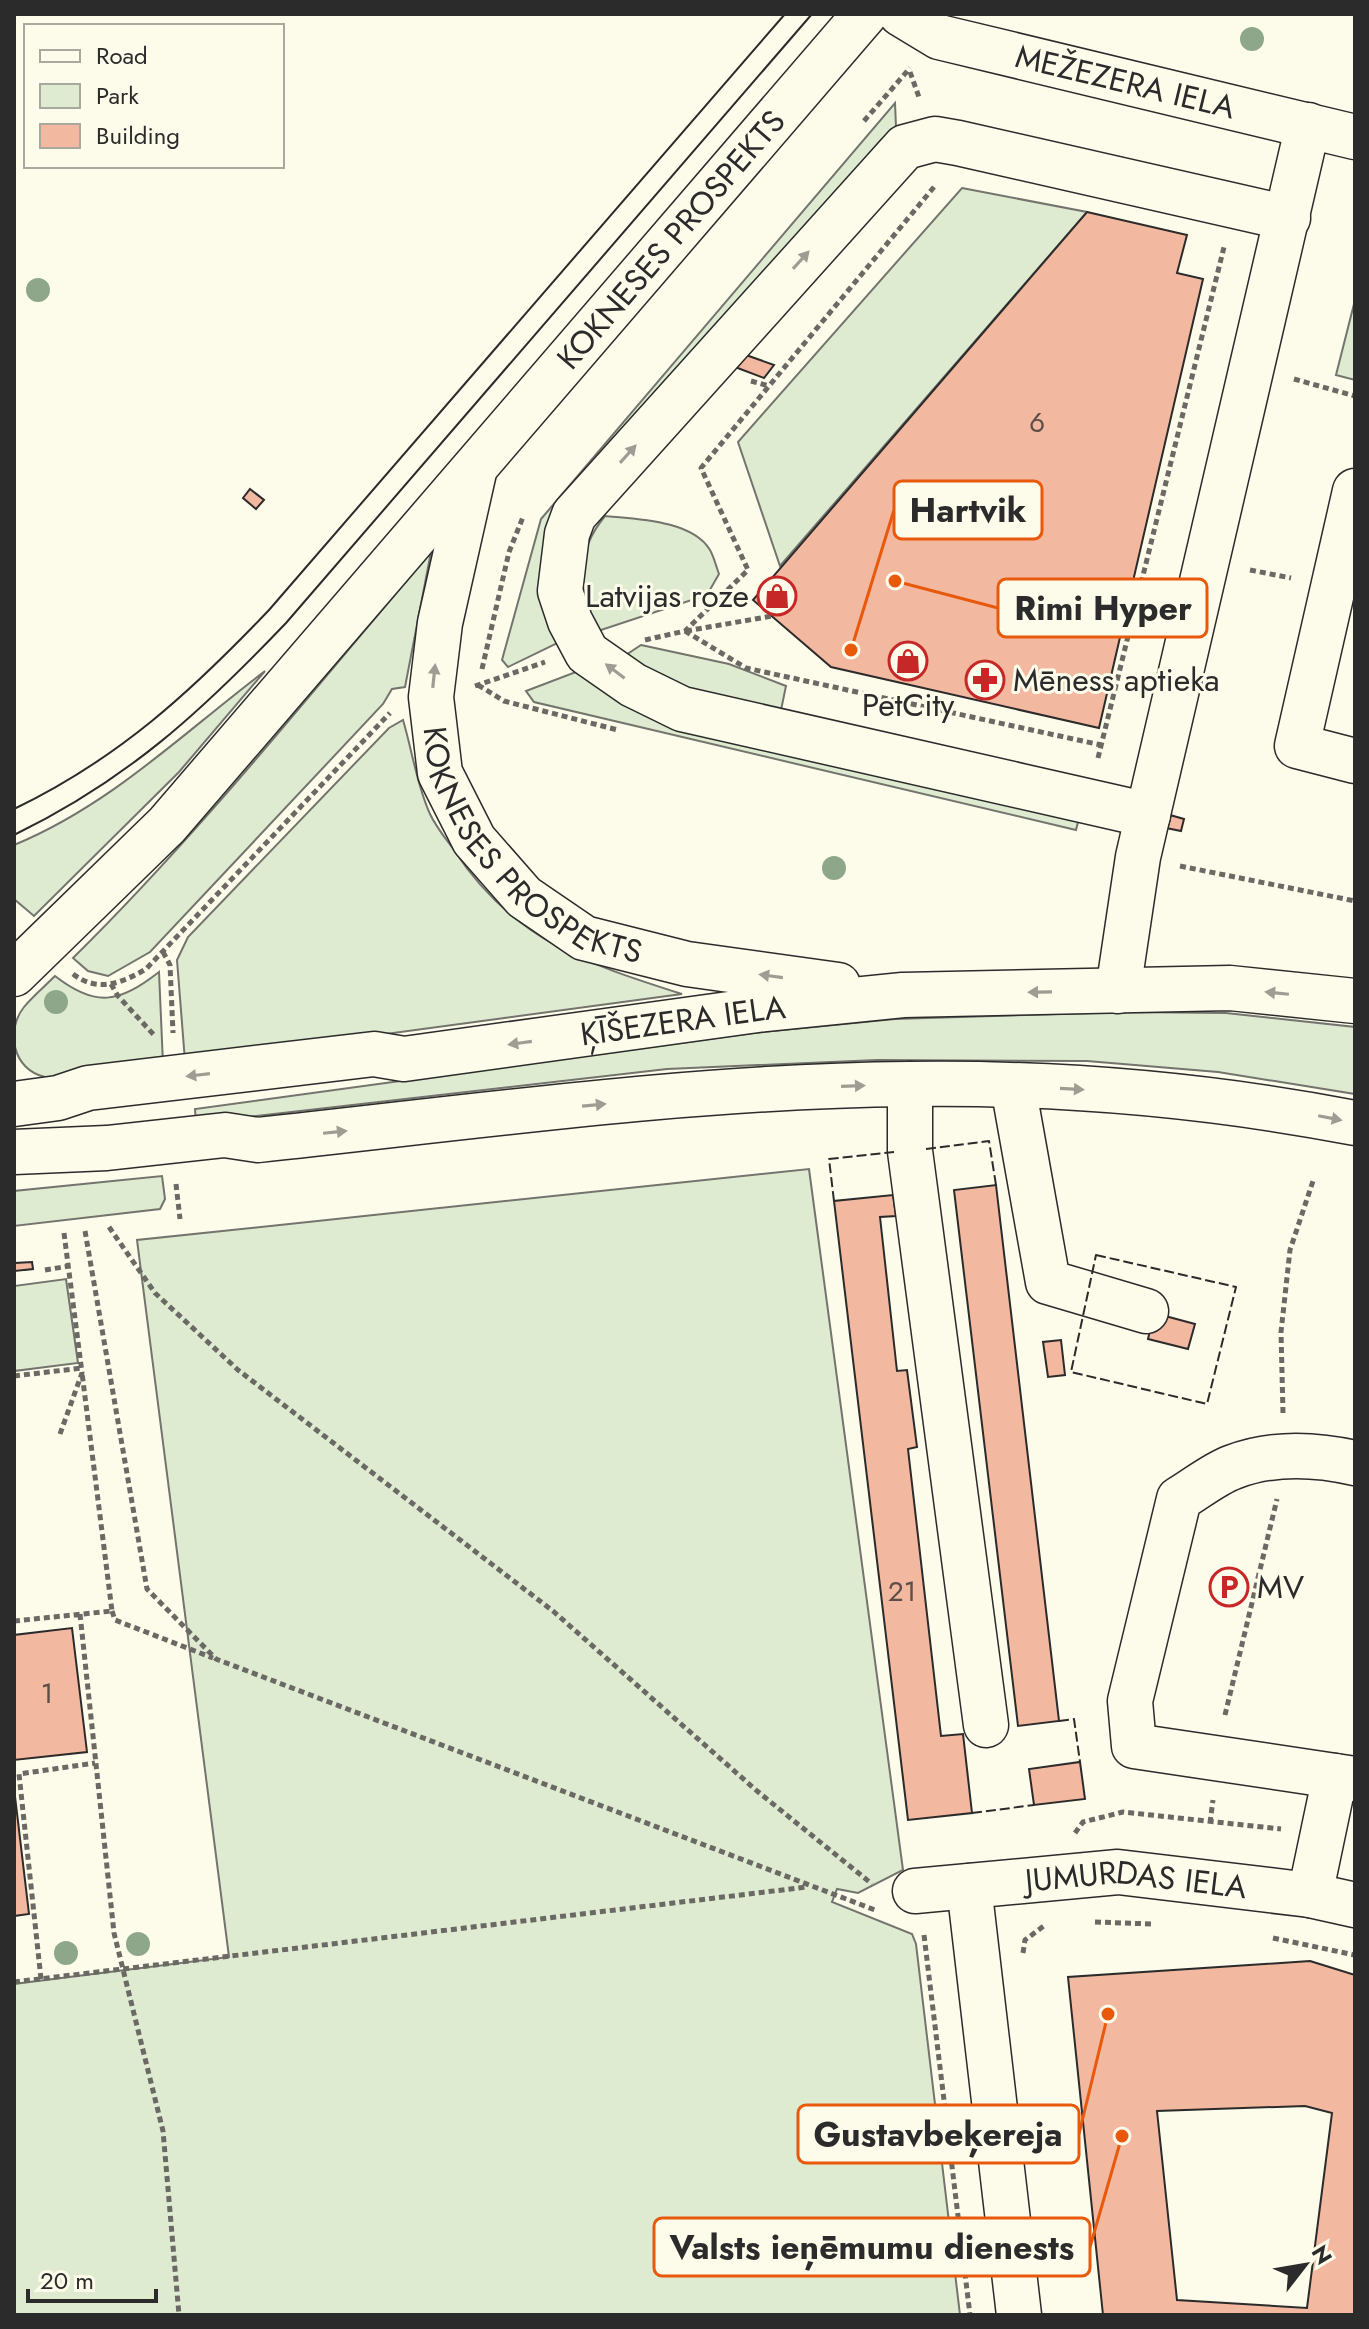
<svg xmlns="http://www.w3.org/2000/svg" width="1369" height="2329" font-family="Jost,sans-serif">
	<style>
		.green { fill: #deebd1; stroke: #74746e; stroke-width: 2 }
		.building { fill: #f2b8a0; stroke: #2b2b2b; stroke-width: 2; fill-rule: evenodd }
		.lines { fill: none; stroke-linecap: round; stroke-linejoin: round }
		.minor-casing { stroke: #2b2b2b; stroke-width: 47 }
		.path { stroke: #6a6964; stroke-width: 5; stroke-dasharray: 6 4; stroke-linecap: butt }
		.minor { stroke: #fdfbea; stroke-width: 44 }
		.tram { stroke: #2b2b2b; stroke-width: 2 }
		.fence { stroke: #2b2b2b; stroke-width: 2; stroke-dasharray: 10 4; stroke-linecap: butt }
		.tree { fill: #8ea78a }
		.oneway { fill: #9e9d94 }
		.labels { text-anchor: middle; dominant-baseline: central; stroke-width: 6; stroke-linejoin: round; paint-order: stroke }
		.number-label { font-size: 28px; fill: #5d4e48 }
		.street-label { font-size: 32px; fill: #2b2b2b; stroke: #fdfbea }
		.poi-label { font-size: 32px; fill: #2b2b2b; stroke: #fdfbea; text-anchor: start }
		.leader { fill: none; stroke: #e8590c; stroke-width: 3 }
		.callout-dot { fill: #e8590c; stroke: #fdfbea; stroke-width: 3 }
		.callout { fill: #fdfbea; stroke: #e8590c; stroke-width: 3 }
		.callout-label { font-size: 34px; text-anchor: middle; font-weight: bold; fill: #2b2b2b }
	</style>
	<rect width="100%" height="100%" fill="#fdfbea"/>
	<!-- green -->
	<path class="green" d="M895 103 896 127 881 140 555 520 570 637 508 667 502 660 541 519Z
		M962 188 1087 212 780 566 738 442Z
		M1355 300V380L1336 375Z
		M605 516C635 519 692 520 710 550 714 557 716 566 719 574L707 595 595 632C580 587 573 555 605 516Z
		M431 552 405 687 392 689 383 704 150 952 108 976 88 971 73 958C201 832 314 689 431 552Z
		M641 645 729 664 786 686 781 710 680 687 623 657Z
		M581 670 1081 810 1076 830 534 702 526 691Z
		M265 671 179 772 34 916 14 899V845C111 805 183 733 265 671Z
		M403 720C412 750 417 786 430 814 436 827 446 839 454 850 513 940 585 963 682 994L185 1061 177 960 188 937 389 728Z
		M159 972 163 1064C140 1067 63 1081 45 1077 13 1070 5 1031 24 1007 33 996 45 986 55 976 96 1008 119 1003 159 972Z
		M1126 1012 1226 1013 1355 1027V1094L1218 1072 1087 1061 877 1060 667 1069 196 1123 195 1109 753 1033 895 1019Z
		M809 1169 903 1870 858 1893 837 1889 832 1902 912 1934 916 1944 960 2315H14V1984L229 1957 137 1240Z
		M162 1176 165 1199 160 1209 14 1226V1191Z
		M66 1279 78 1363 14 1371V1286Z"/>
	<!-- building -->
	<path class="building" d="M1087 212 1187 235 1177 273 1203 279 1099 728 831 667 753 600Z
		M746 355 774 365 764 378 735 367Z
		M250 489 264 500 256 509 243 498Z
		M1170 815 1184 819 1181 831 1166 828Z
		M996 1185 1059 1721 1018 1726 954 1190Z
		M893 1195 896 1216 880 1217 897 1371 907 1370 917 1447 908 1449 941 1736 963 1734 972 1813 908 1820 834 1201Z
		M32 1262 33 1269 15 1271V1263Z
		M1154 1313 1195 1324 1188 1349 1148 1339Z
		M1061 1340 1065 1375 1048 1377 1043 1342Z
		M72 1628 87 1752 14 1760V1635Z
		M1080 1762 1085 1799 1034 1805 1029 1769Z
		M14 1788 29 1914 14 1916Z
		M1310 1961 1355 1975V2315H1103L1068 1977ZM1305 2106 1332 2113 1307 2308 1177 2300 1157 2111Z"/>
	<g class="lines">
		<defs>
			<g id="minor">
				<path id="s1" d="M901 14 939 37 1355 137"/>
				<path id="s2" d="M474 472 440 623 431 697 440 773 474 840 524 897 584 938 687 964 838 985"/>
				<path d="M1355 491 1297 746 1355 761"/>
				<path d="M1148 815 682 709 633 685 587 653 570 621 560 591 567 534 574 515 905 147 935 139 958 143 1288 218"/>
				<path id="s3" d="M14 974 167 825 865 14"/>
				<path d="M1118 991 1138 857 1308 125"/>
				<path d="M910 1084V1151L986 1725"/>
				<path d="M1013 1086 1048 1282 1146 1311"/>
				<path id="s4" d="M14 1104 58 1098 88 1088 374 1054 404 1059 765 1009 903 995 1230 988 1355 1001"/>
				<path d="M14 1152 107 1148 225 1135 258 1140C474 1117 692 1086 909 1084 1058 1082 1209 1095 1355 1123"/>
				<path d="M1355 1463C1315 1454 1272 1452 1233 1467 1214 1474 1196 1489 1179 1499L1130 1701 1134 1746 1355 1779"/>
				<path d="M969 1886 1019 2315"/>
				<path id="s5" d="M915 1891 1118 1872 1310 1895 1355 1905"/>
				<path d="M1310 1895 1335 1776"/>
			</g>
		</defs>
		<!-- minor casing -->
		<use href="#minor" class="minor-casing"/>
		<!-- path -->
		<path class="path" d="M910 72 920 100
			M864 121 910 68
			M1294 379 1355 396
			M751 381 769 386
			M1250 570 1291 578
			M685 631 746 668 1101 745
			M686 631 772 616
			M645 640 685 631 748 570 701 468 934 187
			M482 669 509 552 523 517
			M478 685 504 701 618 730
			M475 686 545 662
			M1098 758 1224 247
			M1180 866 1355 901
			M163 952 170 965 173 1033
			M73 974C98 993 122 983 146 969L390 713
			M111 984 118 996 154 1035
			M176 1184 180 1219
			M109 1227 155 1293 238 1370 553 1611 757 1791 872 1884
			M85 1231 147 1589 216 1659 875 1910
			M45 1270 69 1266
			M14 1376 82 1368
			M1283 1413 1281 1332 1290 1250 1314 1178
			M60 1434 82 1373 64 1233
			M112 1611 115 1620 213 1658
			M80 1614 114 1933 163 2131 179 2315
			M14 1621 112 1611 82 1373
			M1225 1715 1277 1499
			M1210 1823 1213 1800
			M1075 1833 1083 1822 1123 1812 1281 1829
			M1095 1922 1153 1924
			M924 1935 970 2315
			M1273 1938 1355 1955
			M1023 1953 1025 1940 1045 1925
			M41 1979 19 1774 95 1763
			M14 1982 807 1887"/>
		<!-- minor -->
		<use href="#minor" class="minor"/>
		<!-- tram -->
		<path class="tram" d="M14 809C118 759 191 692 269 610L785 14
			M14 835C127 780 200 713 286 623L812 14"/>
		<!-- fence -->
		<path class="fence" d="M926 1149 989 1141 996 1185
			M834 1201 829 1159 894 1152
			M1096 1255 1236 1287 1207 1404 1071 1372Z
			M1059 1721 1074 1719 1080 1762
			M972 1813 1034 1805"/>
	</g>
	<!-- trees -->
	<g class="tree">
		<circle cx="1252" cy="39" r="12"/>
		<circle cx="38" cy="290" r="12"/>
		<circle cx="834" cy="868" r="12"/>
		<circle cx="56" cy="1002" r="12"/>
		<circle cx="138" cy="1944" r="12"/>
		<circle cx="66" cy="1953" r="12"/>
	</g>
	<!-- one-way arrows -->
	<defs><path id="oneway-solid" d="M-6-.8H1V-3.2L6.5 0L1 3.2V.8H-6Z" transform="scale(2)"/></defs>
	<g class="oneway">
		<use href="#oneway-solid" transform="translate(801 260) rotate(-48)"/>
		<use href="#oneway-solid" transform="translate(628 454) rotate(-48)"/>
		<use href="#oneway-solid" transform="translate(615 671) rotate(-143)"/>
		<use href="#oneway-solid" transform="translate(434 676) rotate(-84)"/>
		<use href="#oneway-solid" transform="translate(771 976) rotate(-172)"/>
		<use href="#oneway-solid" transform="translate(1040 992) rotate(179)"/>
		<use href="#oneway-solid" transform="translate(1277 993) rotate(-174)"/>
		<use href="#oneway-solid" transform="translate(520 1043) rotate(172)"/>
		<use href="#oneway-solid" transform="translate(198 1075) rotate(173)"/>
		<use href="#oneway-solid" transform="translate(853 1086) rotate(-2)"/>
		<use href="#oneway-solid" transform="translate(1072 1089) rotate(3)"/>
		<use href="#oneway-solid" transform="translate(594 1105) rotate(-5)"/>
		<use href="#oneway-solid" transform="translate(1330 1118) rotate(11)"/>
		<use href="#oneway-solid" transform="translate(335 1132) rotate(-6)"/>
	</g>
	<!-- icons -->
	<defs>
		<symbol id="shop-ring" viewBox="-11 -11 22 22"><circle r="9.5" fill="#fdfbea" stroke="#c62828" stroke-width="1.5"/><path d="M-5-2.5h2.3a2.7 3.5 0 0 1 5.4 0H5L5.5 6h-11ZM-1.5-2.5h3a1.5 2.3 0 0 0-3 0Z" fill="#c62828"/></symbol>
		<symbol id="pharmacy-ring" viewBox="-11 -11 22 22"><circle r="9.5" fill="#fdfbea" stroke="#c62828" stroke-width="1.5"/><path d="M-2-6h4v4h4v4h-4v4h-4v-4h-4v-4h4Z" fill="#c62828"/></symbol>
		<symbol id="parking-ring" viewBox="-11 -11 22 22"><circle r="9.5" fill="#fdfbea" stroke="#c62828" stroke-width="1.5"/><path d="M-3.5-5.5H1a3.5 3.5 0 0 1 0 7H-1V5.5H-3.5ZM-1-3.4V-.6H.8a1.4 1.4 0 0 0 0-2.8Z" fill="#c62828"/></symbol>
	</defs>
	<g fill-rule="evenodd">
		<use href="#shop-ring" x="755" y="574" width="44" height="44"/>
		<use href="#shop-ring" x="886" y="639" width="44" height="44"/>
		<use href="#pharmacy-ring" x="963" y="658" width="44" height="44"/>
		<use href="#parking-ring" x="1207" y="1565" width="44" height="44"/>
	</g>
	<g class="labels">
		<!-- number labels -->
		<g class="number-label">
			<text x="1037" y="422">6</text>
			<text x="902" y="1591">21</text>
			<text x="47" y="1693">1</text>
		</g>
		<!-- street labels -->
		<g class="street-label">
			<text stroke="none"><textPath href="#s1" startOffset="236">MEŽEZERA IELA</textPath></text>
			<text stroke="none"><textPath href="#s3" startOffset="986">KOKNESES PROSPEKTS</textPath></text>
			<text stroke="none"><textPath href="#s2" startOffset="424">KOKNESES PROSPEKTS</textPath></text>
			<text stroke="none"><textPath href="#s4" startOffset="676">ĶĪŠEZERA IELA</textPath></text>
			<text stroke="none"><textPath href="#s5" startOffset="222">JUMURDAS IELA</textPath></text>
		</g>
		<!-- poi labels -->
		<g class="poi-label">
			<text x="749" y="596" text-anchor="end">Latvijas roze</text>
			<text x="1013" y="680">Mēness aptieka</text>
			<text x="908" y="705" text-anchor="middle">PetCity</text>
			<text x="1257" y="1587">MV</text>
		</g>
	</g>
	<!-- callouts -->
	<path class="leader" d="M851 650L894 510M895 581L998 608M1108 2014L1079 2134M1122 2136L1090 2247"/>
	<g class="callout-dot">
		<circle cx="851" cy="650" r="8"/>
		<circle cx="895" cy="581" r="8"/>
		<circle cx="1108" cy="2014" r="8"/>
		<circle cx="1122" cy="2136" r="8"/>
	</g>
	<g class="callout">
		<rect x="894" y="481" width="148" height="58" rx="8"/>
		<rect x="998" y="579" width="209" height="58" rx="8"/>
		<rect x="798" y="2105" width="281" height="58" rx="8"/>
		<rect x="654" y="2218" width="436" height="58" rx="8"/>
	</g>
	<g class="callout-label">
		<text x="968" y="522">Hartvik</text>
		<text x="1103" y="620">Rimi Hyper</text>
		<text x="938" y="2146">Gustavbeķereja</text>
		<text x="872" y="2259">Valsts ieņēmumu dienests</text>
	</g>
	<!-- border -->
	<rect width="1369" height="2329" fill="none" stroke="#2b2b2b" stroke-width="32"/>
	<!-- legend -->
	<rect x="24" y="24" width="260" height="144" fill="#fdfbea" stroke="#a9a89e" stroke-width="2"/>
	<rect x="40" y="50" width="40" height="12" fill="#fdfbea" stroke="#a9a89e" stroke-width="2"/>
	<text x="96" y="64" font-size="24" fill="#2b2b2b">Road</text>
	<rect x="40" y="84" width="40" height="24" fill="#deebd1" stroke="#a9a89e" stroke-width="2"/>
	<text x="96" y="104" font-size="24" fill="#2b2b2b">Park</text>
	<rect x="40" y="124" width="40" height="24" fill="#f2b8a0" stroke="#a9a89e" stroke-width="2"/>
	<text x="96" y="144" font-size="24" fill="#2b2b2b">Building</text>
	<!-- north arrow -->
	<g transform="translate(1305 2265) rotate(59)" stroke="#fdfbea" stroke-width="6" paint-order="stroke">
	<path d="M0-6L14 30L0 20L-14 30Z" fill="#2b2b2b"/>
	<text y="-12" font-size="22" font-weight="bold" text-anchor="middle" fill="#2b2b2b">N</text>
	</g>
	<!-- scale -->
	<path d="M28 2289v12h128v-12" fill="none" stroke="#2b2b2b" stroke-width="4"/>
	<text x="40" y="2289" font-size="24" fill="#2b2b2b" stroke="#fdfbea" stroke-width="6" paint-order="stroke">20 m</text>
</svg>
